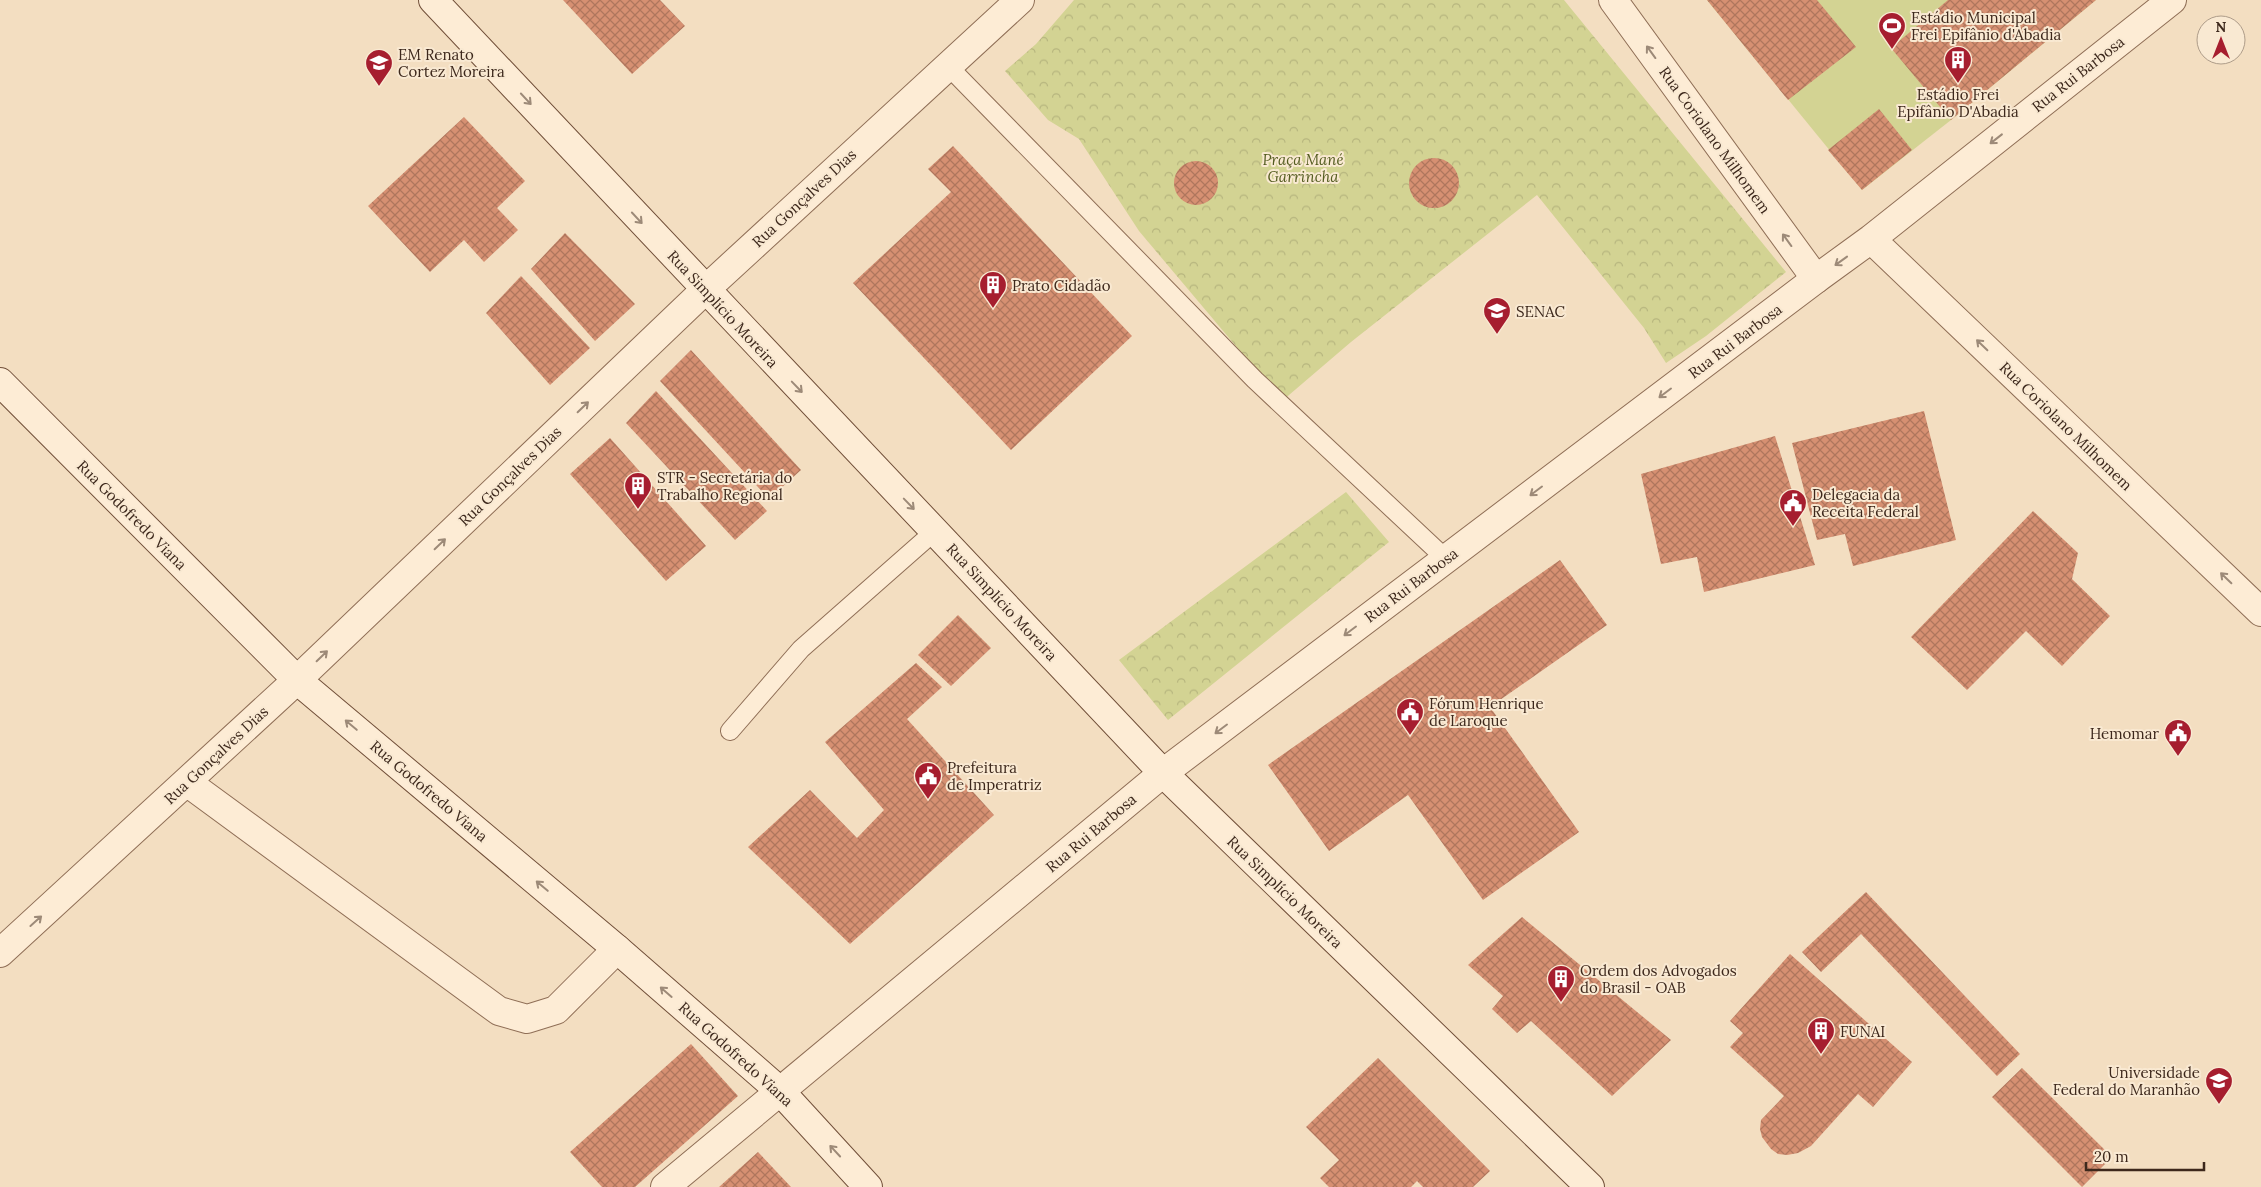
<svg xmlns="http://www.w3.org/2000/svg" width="2261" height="1187" font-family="Lora,serif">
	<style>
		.green { fill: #d3d393 }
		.park { fill: url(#park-crowns) }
		.building { fill: url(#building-cross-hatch) }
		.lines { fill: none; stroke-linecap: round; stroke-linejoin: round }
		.service-casing { stroke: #8f6e56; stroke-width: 20 }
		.minor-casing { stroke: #8f6e56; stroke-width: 30 }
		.tertiary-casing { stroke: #8f6e56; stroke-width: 30 }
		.secondary-casing { stroke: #714f39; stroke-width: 30 }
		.service { stroke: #fdecd5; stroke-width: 18 }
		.minor { stroke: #fdecd5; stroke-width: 28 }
		.tertiary { stroke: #fdecd5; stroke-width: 28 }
		.secondary { stroke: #fdecd5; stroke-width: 28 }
		.oneway { stroke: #9d8a78 }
		.labels { text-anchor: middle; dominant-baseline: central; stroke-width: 4; stroke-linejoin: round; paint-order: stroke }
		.poi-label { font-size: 15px; fill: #3d281c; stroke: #f9e9d2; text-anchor: start }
		.street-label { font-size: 15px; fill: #3d281c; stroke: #f9e9d2 }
		.park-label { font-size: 15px; font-style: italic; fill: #545c20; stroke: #f9e9d2 }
	</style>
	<defs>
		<pattern id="park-crowns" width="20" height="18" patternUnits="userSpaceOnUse" patternTransform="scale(1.25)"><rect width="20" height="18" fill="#d3d393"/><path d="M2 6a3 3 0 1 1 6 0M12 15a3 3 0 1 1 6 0" fill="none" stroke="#b6b57e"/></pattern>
		<pattern id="building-cross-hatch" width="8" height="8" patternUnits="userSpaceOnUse" patternTransform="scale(1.25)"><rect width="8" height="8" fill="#d69072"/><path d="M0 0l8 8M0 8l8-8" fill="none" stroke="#af765d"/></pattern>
	</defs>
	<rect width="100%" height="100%" fill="#f3dec1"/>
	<!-- green -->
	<path class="green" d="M1707 0H2096L1951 120 1862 190Z"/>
	<!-- park -->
	<path class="park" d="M1074 0H1564L1786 272 1706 336 1666 363 1644 328 1537 195 1351 342 1282 401 1139 231 1079 139 1048 120 1005 71 1036 44Z
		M1346 492 1389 542 1168 720 1119 660Z"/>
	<!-- building -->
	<path class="building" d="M563 0H660L685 26 632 74Z
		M1707 0H1817L1856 47 1788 100Z
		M1948 0H2096L1951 120 1891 48Z
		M1879 109 1912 150 1862 190 1828 150Z
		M464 117 525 181 497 208 518 230 484 262 464 240 430 272 368 206Z
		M953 146 1132 336 1011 450 853 283 951 192 928 169Z
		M1409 183a25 25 0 1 1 50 0a25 25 0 1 1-50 0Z
		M1174 183a22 22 0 1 1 44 0a22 22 0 1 1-44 0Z
		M565 233 635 304 595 341 531 269Z
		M521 276 590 348 550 385 486 313Z
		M691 350 801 470 769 499 660 381Z
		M656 391 767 511 735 540 626 423Z
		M1924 411 1956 540 1853 566 1845 534 1817 540 1792 443Z
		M1775 436 1815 565 1704 592 1697 557 1661 564 1641 474Z
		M610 438 706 546 666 581 570 474Z
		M2033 511 2078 553 2072 579 2110 616 2062 666 2026 631 1967 690 1911 637Z
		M1560 560 1607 625 1490 707 1579 832 1483 900 1408 795 1329 851 1268 765Z
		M958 615 991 648 951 686 918 655Z
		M916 663 942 687 907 719 994 815 850 944 748 847 810 790 857 838 884 810 825 742Z
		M1866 892 2020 1054 1997 1076 1861 934 1821 972 1802 952Z
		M1522 917 1671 1040 1612 1096 1531 1021 1517 1033 1492 1009 1503 996 1468 965Z
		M1790 954 1912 1062 1873 1107 1858 1094 1811 1146 1798 1153 1787 1155 1778 1154 1771 1149 1762 1137 1760 1129 1761 1120 1784 1096 1730 1047 1743 1033 1730 1021Z
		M691 1044 738 1096 635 1187H602L570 1152Z
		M1378 1058 1490 1171 1473 1187H1423L1417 1181 1411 1187H1329L1320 1178 1339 1160 1306 1127Z
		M2022 1068 2112 1157 2082 1187 1992 1097Z
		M758 1152 791 1187H719Z"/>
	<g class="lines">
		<defs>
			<path id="service" d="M948 66 1255 380 1446 559
				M730 731 801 649 935 531"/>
			<path id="minor" d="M188 783 499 1011 527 1019 556 1010 617 949
				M0 953 297 680 705 290 1020 0
				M665 1187 1163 773 1816 279"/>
			<path id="tertiary" d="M1613 0 1816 279 1871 239 2172 0
				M1871 239 2261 612"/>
			<path id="secondary" d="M433 0 1163 773 1590 1187
				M0 382 297 680 617 949 781 1092 868 1187"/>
		</defs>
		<!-- service casing -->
		<use href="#service" class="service-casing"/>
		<!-- minor casing -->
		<use href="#minor" class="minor-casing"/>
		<!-- tertiary casing -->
		<use href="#tertiary" class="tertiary-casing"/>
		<!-- secondary casing -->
		<use href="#secondary" class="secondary-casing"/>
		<!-- service -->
		<use href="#service" class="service"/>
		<!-- minor -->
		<use href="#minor" class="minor"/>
		<!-- tertiary -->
		<use href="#tertiary" class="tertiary"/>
		<!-- secondary -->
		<use href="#secondary" class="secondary"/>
	</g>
	<!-- one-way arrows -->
	<defs><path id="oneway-shaft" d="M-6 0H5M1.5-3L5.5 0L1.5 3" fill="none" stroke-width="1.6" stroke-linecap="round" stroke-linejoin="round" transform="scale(1.25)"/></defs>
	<g class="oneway">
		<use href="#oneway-shaft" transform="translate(1651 52) rotate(-126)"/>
		<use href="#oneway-shaft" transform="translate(526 99) rotate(47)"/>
		<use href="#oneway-shaft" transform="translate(1996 139) rotate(142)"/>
		<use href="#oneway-shaft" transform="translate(637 218) rotate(47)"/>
		<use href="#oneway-shaft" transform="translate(1787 240) rotate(-126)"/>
		<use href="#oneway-shaft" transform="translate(1841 261) rotate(144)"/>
		<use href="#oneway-shaft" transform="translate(1982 345) rotate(-136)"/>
		<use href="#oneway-shaft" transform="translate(797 387) rotate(46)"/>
		<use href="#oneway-shaft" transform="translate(1665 393) rotate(143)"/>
		<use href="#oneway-shaft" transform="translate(583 407) rotate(-44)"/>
		<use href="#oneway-shaft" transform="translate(1536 491) rotate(143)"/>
		<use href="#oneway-shaft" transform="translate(909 504) rotate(46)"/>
		<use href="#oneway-shaft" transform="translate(440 544) rotate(-44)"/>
		<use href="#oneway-shaft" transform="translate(2226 578) rotate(-136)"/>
		<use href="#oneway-shaft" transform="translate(1350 631) rotate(143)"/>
		<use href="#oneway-shaft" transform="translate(322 656) rotate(-44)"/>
		<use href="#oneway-shaft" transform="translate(351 725) rotate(-140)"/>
		<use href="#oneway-shaft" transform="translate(1221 729) rotate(143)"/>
		<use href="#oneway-shaft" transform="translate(542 886) rotate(-140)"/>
		<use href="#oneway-shaft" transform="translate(36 921) rotate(-42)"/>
		<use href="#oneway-shaft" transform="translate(666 992) rotate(-139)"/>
		<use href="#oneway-shaft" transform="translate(835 1151) rotate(-133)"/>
	</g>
	<!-- icons -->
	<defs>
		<symbol id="stadium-pin" viewBox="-11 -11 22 30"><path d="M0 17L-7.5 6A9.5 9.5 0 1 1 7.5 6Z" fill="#a61e2f" stroke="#f9e9d2"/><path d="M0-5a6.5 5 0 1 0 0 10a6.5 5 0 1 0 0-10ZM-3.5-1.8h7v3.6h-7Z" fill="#fff"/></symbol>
		<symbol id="building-pin" viewBox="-11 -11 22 30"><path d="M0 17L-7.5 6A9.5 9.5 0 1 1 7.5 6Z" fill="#a61e2f" stroke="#f9e9d2"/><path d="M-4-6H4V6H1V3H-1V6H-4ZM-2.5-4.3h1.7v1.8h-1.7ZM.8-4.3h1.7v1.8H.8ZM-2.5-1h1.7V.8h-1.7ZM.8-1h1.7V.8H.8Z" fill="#fff"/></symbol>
		<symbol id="school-pin" viewBox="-11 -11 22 30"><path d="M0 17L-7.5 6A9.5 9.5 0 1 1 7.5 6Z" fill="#a61e2f" stroke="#f9e9d2"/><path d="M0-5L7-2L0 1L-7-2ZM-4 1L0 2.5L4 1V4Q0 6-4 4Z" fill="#fff"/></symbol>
		<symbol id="civic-pin" viewBox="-11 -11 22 30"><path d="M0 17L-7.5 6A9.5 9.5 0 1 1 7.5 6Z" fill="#a61e2f" stroke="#f9e9d2"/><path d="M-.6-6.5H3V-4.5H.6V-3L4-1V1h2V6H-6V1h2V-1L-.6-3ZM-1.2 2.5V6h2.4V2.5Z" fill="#fff"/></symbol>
		<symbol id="university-pin" viewBox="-11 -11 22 30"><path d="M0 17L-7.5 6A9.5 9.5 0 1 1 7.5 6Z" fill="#a61e2f" stroke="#f9e9d2"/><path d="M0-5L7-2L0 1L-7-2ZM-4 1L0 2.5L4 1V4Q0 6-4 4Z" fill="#fff"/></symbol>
	</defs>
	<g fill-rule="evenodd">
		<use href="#stadium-pin" x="1876" y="10" width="32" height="43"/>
		<use href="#building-pin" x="1942" y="44" width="32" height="43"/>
		<use href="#school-pin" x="363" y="47" width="32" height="43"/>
		<use href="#building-pin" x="977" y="269" width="32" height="43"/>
		<use href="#school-pin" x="1481" y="295" width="32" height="43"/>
		<use href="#building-pin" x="622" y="470" width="32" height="43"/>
		<use href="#civic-pin" x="1777" y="487" width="32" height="43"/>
		<use href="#civic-pin" x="1394" y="696" width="32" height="43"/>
		<use href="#civic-pin" x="2162" y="717" width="32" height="43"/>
		<use href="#civic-pin" x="912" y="760" width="32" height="43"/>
		<use href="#building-pin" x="1545" y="963" width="32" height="43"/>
		<use href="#building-pin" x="1805" y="1015" width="32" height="43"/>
		<use href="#university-pin" x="2203" y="1065" width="32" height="43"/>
	</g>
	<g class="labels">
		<!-- poi labels -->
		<g class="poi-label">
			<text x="1911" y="17">Estádio Municipal<tspan x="1911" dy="17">Frei Epifânio d'Abadia</tspan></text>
			<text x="398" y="54">EM Renato<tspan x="398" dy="17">Cortez Moreira</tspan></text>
			<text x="1958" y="94" text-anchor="middle">Estádio Frei<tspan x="1958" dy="17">Epifânio D'Abadia</tspan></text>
			<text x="1012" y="285">Prato Cidadão</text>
			<text x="1516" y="311">SENAC</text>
			<text x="657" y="477">STR - Secretária do<tspan x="657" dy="17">Trabalho Regional</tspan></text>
			<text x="1812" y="494">Delegacia da<tspan x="1812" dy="17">Receita Federal</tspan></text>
			<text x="1429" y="703">Fórum Henrique<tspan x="1429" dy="17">de Laroque</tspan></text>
			<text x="2159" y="733" text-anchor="end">Hemomar</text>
			<text x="947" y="767">Prefeitura<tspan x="947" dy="17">de Imperatriz</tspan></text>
			<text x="1580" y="970">Ordem dos Advogados<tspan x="1580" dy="17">do Brasil - OAB</tspan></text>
			<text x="1840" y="1031">FUNAI</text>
			<text x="2200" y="1072" text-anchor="end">Universidade<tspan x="2200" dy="17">Federal do Maranhão</tspan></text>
		</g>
		<!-- street labels -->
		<g class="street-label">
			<text transform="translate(2078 74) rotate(-38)">Rua Rui Barbosa</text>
			<text transform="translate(1715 140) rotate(54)">Rua Coriolano Milhomem</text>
			<text transform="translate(804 198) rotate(-43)">Rua Gonçalves Dias</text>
			<text transform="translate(723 309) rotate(47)">Rua Simplício Moreira</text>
			<text transform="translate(1735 341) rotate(-37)">Rua Rui Barbosa</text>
			<text transform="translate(2066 426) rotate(44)">Rua Coriolano Milhomem</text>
			<text transform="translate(510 476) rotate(-44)">Rua Gonçalves Dias</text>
			<text transform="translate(132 515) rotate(45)">Rua Godofredo Viana</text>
			<text transform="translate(1411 585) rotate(-37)">Rua Rui Barbosa</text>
			<text transform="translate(1002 602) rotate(47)">Rua Simplício Moreira</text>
			<text transform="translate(216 755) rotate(-43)">Rua Gonçalves Dias</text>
			<text transform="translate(429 791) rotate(40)">Rua Godofredo Viana</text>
			<text transform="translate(1091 833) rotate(-40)">Rua Rui Barbosa</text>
			<text transform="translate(1285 892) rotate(44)">Rua Simplício Moreira</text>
			<text transform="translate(736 1054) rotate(42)">Rua Godofredo Viana</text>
		</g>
		<!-- park labels -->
		<g class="park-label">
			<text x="1303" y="159">Praça Mané<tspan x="1303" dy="17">Garrincha</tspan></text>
		</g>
	</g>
	<!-- north arrow -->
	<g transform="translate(2221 40)"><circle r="24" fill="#f9e9d2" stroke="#ae9c89"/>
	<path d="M0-4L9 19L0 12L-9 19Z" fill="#a61e2f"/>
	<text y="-8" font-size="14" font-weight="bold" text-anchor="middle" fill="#3d281c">N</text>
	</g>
	<!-- scale -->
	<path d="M2086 1162v8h118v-8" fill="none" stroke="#3d281c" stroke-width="2.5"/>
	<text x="2094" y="1162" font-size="15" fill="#3d281c" stroke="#f9e9d2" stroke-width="4" paint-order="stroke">20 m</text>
</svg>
